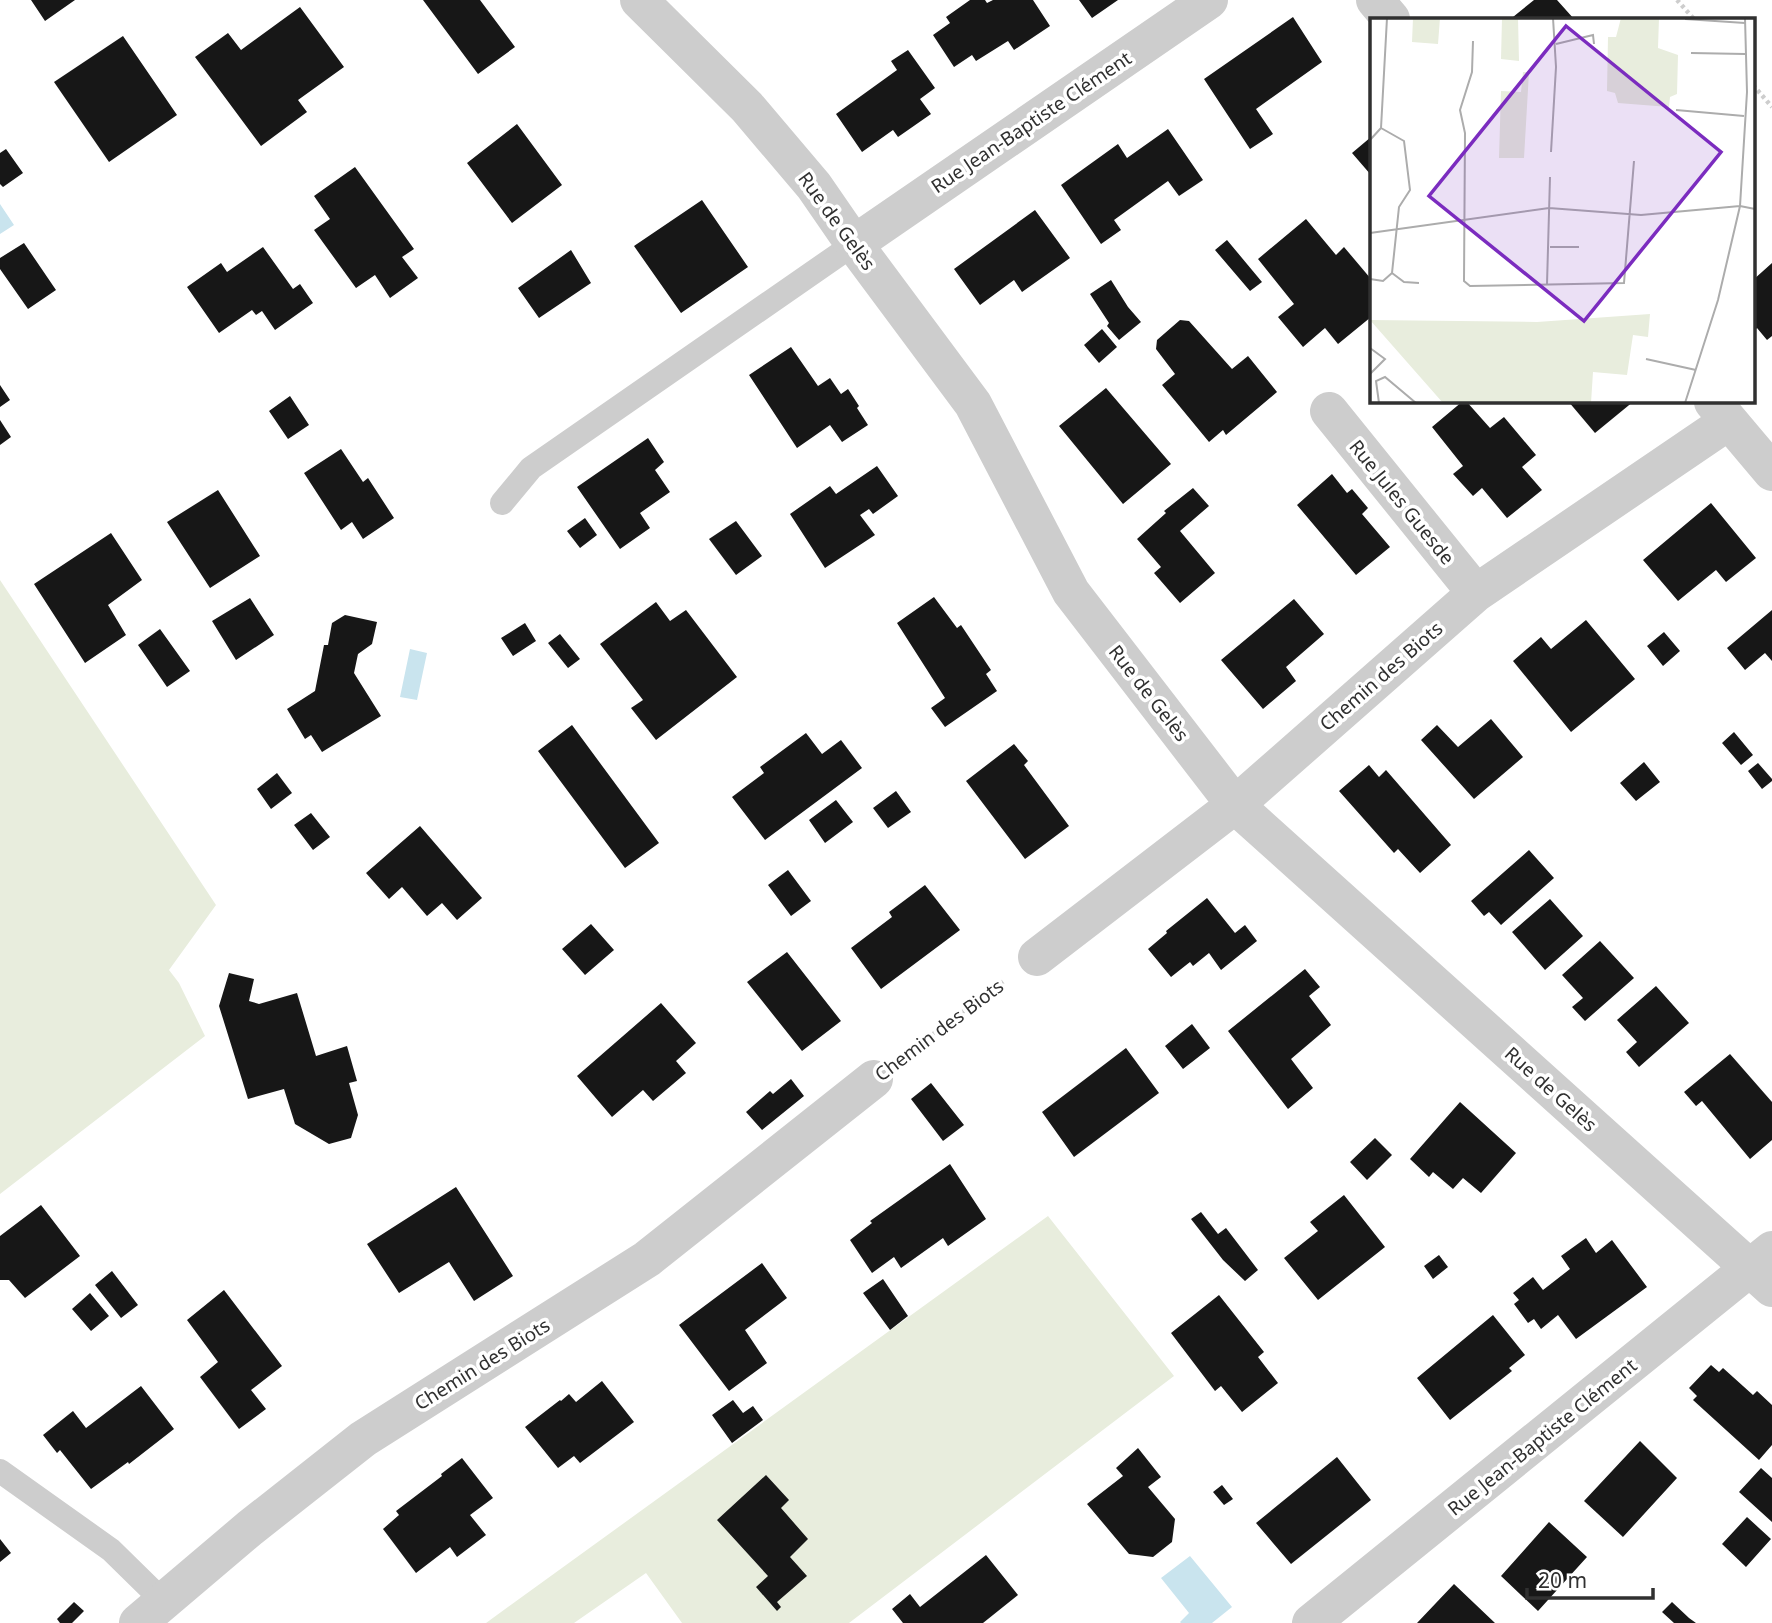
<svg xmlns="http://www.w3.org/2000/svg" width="1772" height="1623" font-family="'Noto Sans',sans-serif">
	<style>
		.green { fill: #e8eddd }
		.water { fill: #c9e4ee }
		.building { fill: #171717 }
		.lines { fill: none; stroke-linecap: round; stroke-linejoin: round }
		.path { stroke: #cdcdcd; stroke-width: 4.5; stroke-dasharray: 3.5 3.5; stroke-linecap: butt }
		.service { stroke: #cdcdcd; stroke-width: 24 }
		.minor { stroke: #cdcdcd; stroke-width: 38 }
		.labels { text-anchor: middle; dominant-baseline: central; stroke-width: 7; stroke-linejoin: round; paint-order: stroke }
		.street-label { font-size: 19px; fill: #303030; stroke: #fff }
		.inset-road { fill: none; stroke: #acacac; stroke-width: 2 }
		.view { fill: #7b2cbf; fill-opacity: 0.15; stroke: #7b2cbf; stroke-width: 3.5 }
		.inset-edge { fill: none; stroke: #303030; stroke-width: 3.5 }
	</style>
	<rect width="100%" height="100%" fill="#fff"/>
	<!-- green -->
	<path class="green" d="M0 580 216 905 169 970 179 983 205 1036 0 1194Z
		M1048 1216 1174 1376 849 1623H682L646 1573 574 1623H486Z"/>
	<!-- water -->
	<path class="water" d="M0 204 14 225 0 234Z
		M410 649 427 653 417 700 400 697Z
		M1190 1556 1232 1607 1212 1623H1181L1180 1622 1189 1613 1161 1578Z"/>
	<!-- building -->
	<path class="building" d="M31 0H75L45 21Z
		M423 0H480L515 47 478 74Z
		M970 0H985L987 3 993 0H1033L1050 26 1014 50 1008 41 976 61 972 55 954 67 933 35 950 23 946 17Z
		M1079 0H1118L1092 18Z
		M1534 0H1557L1574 19H1515L1513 17Z
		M300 7 344 67 298 100 307 112 261 146 195 57 228 33 241 50Z
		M1293 17 1322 62 1256 109 1273 134 1250 149 1204 79Z
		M123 36 177 115 109 162 54 82Z
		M908 50 935 88 920 99 931 114 898 137 893 130 862 152 836 114 897 70 891 61Z
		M517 124 562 185 512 223 467 163Z
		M1168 129 1203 180 1179 196 1168 181 1114 220 1121 230 1101 244 1061 185 1118 144 1127 158Z
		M1371 137V175L1352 153Z
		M6 149 23 173 3 187 0 184V153Z
		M355 167 414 249 402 257 418 278 390 298 375 275 356 288 314 230 330 219 314 196Z
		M702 200 748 267 681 313 634 246Z
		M1035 210 1070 258 1022 292 1014 280 980 305 954 269Z
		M1306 219 1336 255 1344 247 1371 279V317L1338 344 1325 328 1303 347 1278 317 1294 304 1258 259Z
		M1227 240 1262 282 1250 291 1215 250Z
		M24 243 56 290 28 309 0 269V258Z
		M263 247 293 289 300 284 313 303 275 330 262 311 256 315 252 310 219 333 187 287 221 263 227 272Z
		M571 250 591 283 539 318 518 288Z
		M1772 263V336L1767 340 1757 328 1753 332V280Z
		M1111 280 1128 307 1141 322 1119 340 1107 326 1109 323 1090 294Z
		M1180 320 1189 321 1232 369 1248 356 1277 392 1226 435 1223 430 1209 442 1162 385 1175 374 1156 349 1157 340Z
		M1102 329 1117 347 1099 363 1084 345Z
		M791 347 818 386 830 378 841 394 848 389 859 406 857 408 868 425 842 442 830 425 797 448 749 375Z
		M0 385 10 400 0 407Z
		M1106 388 1171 464 1123 504 1059 426Z
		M290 396 309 425 288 439 269 411Z
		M1463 401H1466L1490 428 1504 417 1536 455 1522 467 1542 490 1507 518 1482 488 1473 496 1453 474 1463 466 1432 427Z
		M1568 401H1634L1595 433Z
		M0 420 11 437 0 445Z
		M648 438 664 462 655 470 670 492 640 513 650 528 620 549 577 487Z
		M341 449 363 482 368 478 394 518 363 539 352 522 341 530 304 473Z
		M877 466 898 496 873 514 869 509 860 515 875 535 825 568 790 514 830 486 836 494Z
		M1332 474 1347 493 1352 489 1368 508 1362 514 1390 547 1356 575 1297 505Z
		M1193 488 1209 506 1180 531 1215 573 1180 603 1154 573 1161 567 1137 539 1166 513 1164 511Z
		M218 490 260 556 210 588 167 522Z
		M1711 503 1756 558 1726 582 1716 570 1678 601 1643 560Z
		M585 518 597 535 580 548 567 531Z
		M736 521 762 556 736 575 709 539Z
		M111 533 142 580 108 605 126 635 85 663 34 584Z
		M934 597 957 628 961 625 991 670 986 674 997 691 945 727 931 708 945 698 897 623Z
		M250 598 274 635 236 660 212 621Z
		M1294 599 1324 634 1286 667 1296 681 1263 709 1221 660Z
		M656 602 670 621 686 610 737 677 656 740 631 708 643 700 600 644Z
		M1772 610V661L1765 653 1745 670 1727 648Z
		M345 615 377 622 372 644 358 654 354 673 381 716 322 752 311 735 305 739 287 709 315 691 324 645H328L332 623Z
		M1586 620 1635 679 1571 732 1513 661 1541 637 1551 649Z
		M525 623 536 641 513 656 501 638Z
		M160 629 190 671 167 687 138 645Z
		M1664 632 1680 651 1663 666 1647 646Z
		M560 634 580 659 568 668 548 643Z
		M1491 719 1523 757 1474 799 1421 740 1437 725 1458 747Z
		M572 725 659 843 625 868 538 751Z
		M1734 732 1753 755 1741 765 1722 743Z
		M806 733 822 754 841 740 862 768 765 840 732 797 764 773 760 767Z
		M1014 744 1028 761 1024 765 1069 826 1025 859 966 781Z
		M1644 762 1660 782 1636 801 1620 783Z
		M1758 763 1772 779V781L1762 789 1748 771Z
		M1369 765 1379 777 1386 770 1451 845 1420 873 1398 849 1394 853 1339 791Z
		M277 773 292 793 271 809 257 789Z
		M896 791 911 812 888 828 873 808Z
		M836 800 853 822 825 843 809 820Z
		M311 813 330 837 313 850 294 825Z
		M420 826 482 898 457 920 442 903 427 916 402 887 389 899 366 873Z
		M1529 850 1554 878 1501 925 1489 912 1484 916 1471 901Z
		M788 870 811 901 791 916 768 885Z
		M925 885 960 930 881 989 851 948 892 917 889 912Z
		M1207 898 1235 933 1245 925 1257 941 1221 970 1209 953 1193 966 1190 962 1171 977 1148 949 1167 933 1166 931Z
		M1550 899 1583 936 1545 970 1512 932Z
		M591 924 614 950 585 975 562 949Z
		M1600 941 1634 978 1585 1021 1572 1007 1583 998 1562 975Z
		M787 952 841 1021 802 1051 747 982Z
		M1305 969 1320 987 1309 996 1331 1025 1291 1059 1313 1088 1288 1109 1228 1031Z
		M229 973 254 979 249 1001 259 1004 297 993 316 1056 347 1046 357 1081 349 1083 358 1115 351 1138 329 1144 295 1124 284 1089 248 1099 219 1006Z
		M1656 986 1689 1023 1639 1067 1626 1052 1637 1042 1617 1020Z
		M661 1003 696 1043 676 1061 686 1073 653 1101 643 1090 612 1117 577 1076Z
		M1192 1024 1210 1048 1183 1069 1165 1046Z
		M1126 1048 1159 1093 1074 1157 1042 1112Z
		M1730 1054 1772 1102V1140L1750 1159 1702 1101 1696 1106 1684 1092Z
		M791 1079 804 1096 762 1130 746 1112 770 1091 773 1094Z
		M931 1083 964 1125 943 1141 911 1099Z
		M1460 1102 1516 1153 1481 1193 1463 1178 1453 1189 1433 1172 1429 1177 1410 1159Z
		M1375 1138 1392 1155 1367 1180 1350 1162Z
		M950 1164 986 1219 948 1246 943 1238 901 1268 894 1257 872 1273 850 1240 872 1223 870 1221Z
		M456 1187 513 1276 474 1301 449 1262 399 1293 367 1244Z
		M1344 1195 1385 1247 1318 1300 1284 1258 1318 1231 1310 1222Z
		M41 1205 80 1256 25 1298 9 1280H0V1236Z
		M1201 1212 1218 1234 1226 1228 1258 1270 1245 1281 1223 1260 1191 1219Z
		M1586 1238 1596 1253 1612 1240 1647 1287 1576 1339 1558 1315 1541 1329 1534 1319 1528 1323 1514 1304 1519 1300 1513 1293 1533 1277 1543 1290 1570 1269 1561 1256Z
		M1439 1255 1448 1267 1433 1279 1424 1266Z
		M762 1263 787 1298 745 1330 767 1363 729 1391 679 1325Z
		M112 1271 138 1305 121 1318 95 1285Z
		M883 1279 908 1316 890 1330 863 1293Z
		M224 1290 282 1366 251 1390 266 1409 239 1429 200 1377 218 1362 187 1320Z
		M90 1293 109 1316 91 1331 72 1309Z
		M1219 1295 1264 1352 1258 1357 1278 1383 1242 1412 1221 1386 1215 1391 1171 1333Z
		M1493 1315 1525 1355 1509 1368 1512 1371 1450 1420 1417 1378Z
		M1711 1365 1719 1372 1723 1368 1753 1395 1757 1391 1772 1405V1445L1759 1460 1693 1400 1697 1396 1689 1388Z
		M602 1381 634 1422 580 1463 574 1456 558 1468 525 1427 560 1400 561 1401 569 1394 576 1402Z
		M141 1386 174 1429 129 1464 128 1462 91 1489 60 1450 57 1453 43 1435 73 1411 86 1428Z
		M733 1400 743 1413 753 1406 763 1420 732 1443 712 1415Z
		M1640 1441 1677 1478 1623 1537 1584 1501Z
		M1138 1448 1161 1477 1148 1487 1175 1519 1172 1542 1153 1557 1129 1554 1087 1504 1123 1476 1116 1468Z
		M1337 1457 1371 1500 1291 1564 1256 1523Z
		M462 1458 493 1498 470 1515 486 1535 457 1557 450 1547 416 1573 383 1529 399 1515 396 1511 442 1476 441 1474Z
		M1761 1468 1772 1478V1522L1739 1492Z
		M766 1475 789 1500 781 1508 808 1539 790 1557 807 1576 777 1602 781 1607 777 1611 756 1587 768 1576 717 1520Z
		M1222 1485 1233 1499 1224 1505 1213 1492Z
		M1747 1517 1771 1539 1746 1567 1722 1544Z
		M1549 1522 1587 1557 1538 1611 1501 1576Z
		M0 1539 11 1553 0 1562Z
		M986 1555 1018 1595 983 1623H903L892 1609 910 1594 920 1607Z
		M1454 1584 1495 1623H1417Z
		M74 1602 84 1611 72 1623H60L57 1619Z
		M1672 1602 1689 1618 1696 1623H1674L1662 1612Z"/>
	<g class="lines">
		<!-- path -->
		<path class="path" d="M1677 0 1694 19
			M1753 85 1772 107
			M905 1055 1004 981"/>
		<!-- service -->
		<path class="service" d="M502 503 531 468 854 244
			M0 1471 111 1550 163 1601"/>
		<!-- minor -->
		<path class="minor" d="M639 0 747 107 814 186 854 244 973 404 1071 592 1235 805 1772 1288
			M1375 0 1391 19
			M854 244 1209 0
			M1713 402 1772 472
			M1329 411 1476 593
			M1037 957 1235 805 1476 593 1729 421
			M138 1623 250 1528 363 1439 647 1259 874 1079
			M1311 1623 1772 1250"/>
	</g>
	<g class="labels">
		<!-- street labels -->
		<g class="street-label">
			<text transform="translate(1031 122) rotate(-34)">Rue Jean-Baptiste Clément</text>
			<text transform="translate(837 221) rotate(54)">Rue de Gelès</text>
			<text transform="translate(1402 502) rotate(51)">Rue Jules Guesde</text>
			<text transform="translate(1381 676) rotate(-41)">Chemin des Biots</text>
			<text transform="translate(1149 693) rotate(52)">Rue de Gelès</text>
			<text transform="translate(939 1030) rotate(-37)">Chemin des Biots</text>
			<text transform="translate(1551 1089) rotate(42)">Rue de Gelès</text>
			<text transform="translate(482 1364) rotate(-32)">Chemin des Biots</text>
			<text transform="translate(1542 1437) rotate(-39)">Rue Jean-Baptiste Clément</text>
		</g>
	</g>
	<!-- overview -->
	<g transform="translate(1370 18)">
		<rect width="385" height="385" fill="#fff"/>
		<path d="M43 0H70L68 26 42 24ZM132 0H148L149 43 131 41ZM251 0H289L288 30 308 37 307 76 300 79 299 89 248 85 245 75 237 73 238 19H246ZM153 54H159L154 140H129L131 73 151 74ZM280 296 278 319 263 317 257 357 223 354 221 385H73L0 302 167 304Z" fill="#e8eddd"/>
		<path class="inset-road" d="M315 1 375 5M103 23 102 54 90 92 95 115 94 263 100 268 254 265 264 143M186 26 223 17 224 26M321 35 375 36M306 92 374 98M0 122 11 110 17 0M181 134 186 49 183 0M0 215 179 190 271 197 370 188 385 191M180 229H209M22 255 34 264 49 265M0 261 13 263 22 255 29 189 40 172 34 123 11 110M177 266 180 159M0 330 15 341 0 356M276 341 326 352M9 385 6 363 15 359 46 385M315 385 348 282 370 188 377 74 375 0"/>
		<path class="view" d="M196 8 351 134 214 303 59 178Z"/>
		<rect width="385" height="385" class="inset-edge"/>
	</g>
	<!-- scale -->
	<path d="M1527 1588v10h126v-10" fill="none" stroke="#303030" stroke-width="3.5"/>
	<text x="1538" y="1588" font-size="21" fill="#303030" stroke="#ffffff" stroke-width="5" paint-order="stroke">20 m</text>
</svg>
